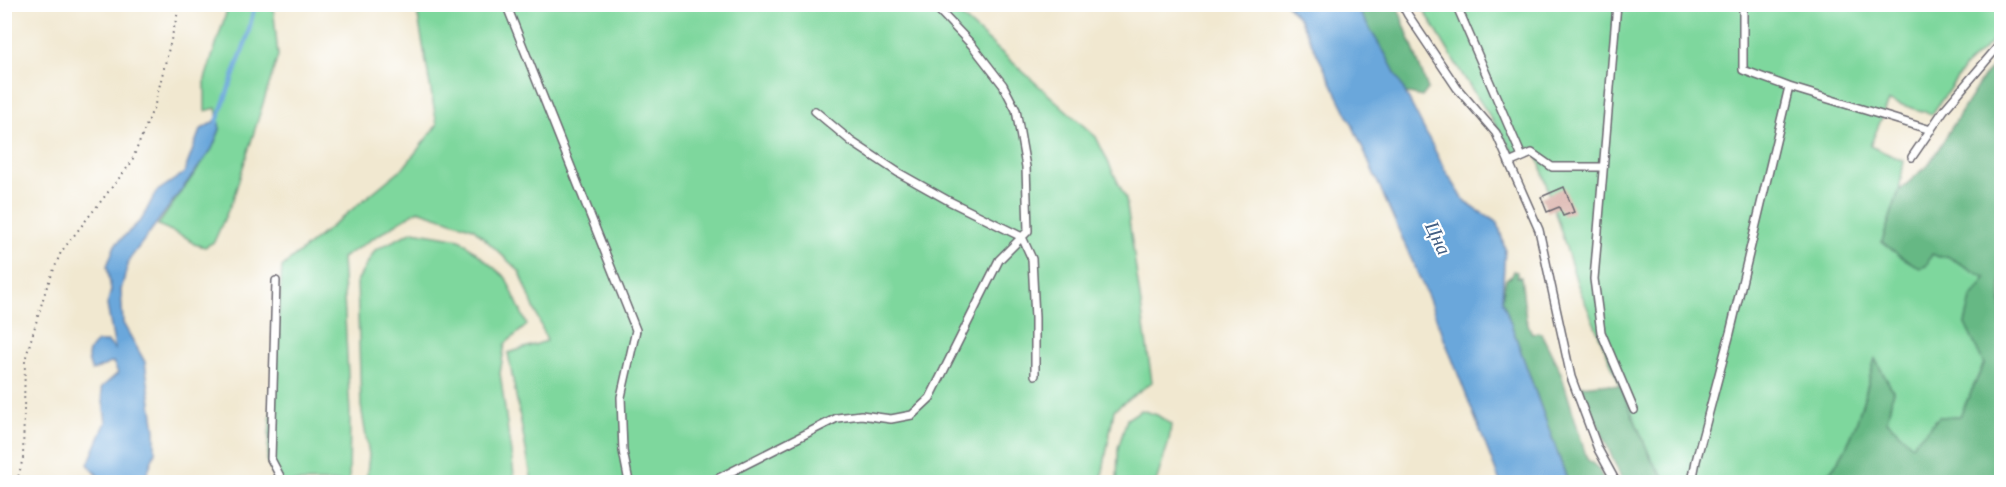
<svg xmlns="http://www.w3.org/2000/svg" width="2006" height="487" font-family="'Sorts Mill Goudy',serif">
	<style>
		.green { fill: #7ed79d; stroke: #507c6c; stroke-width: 1.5 }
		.forest { fill: #66b884; stroke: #446d60; stroke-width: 1.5 }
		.water { fill: #6aa7db; stroke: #46648b; stroke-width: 1.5 }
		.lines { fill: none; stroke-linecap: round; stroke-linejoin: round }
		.stream { stroke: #6aa7db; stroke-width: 4.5 }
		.building { fill: #ce978d }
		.service-casing { stroke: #6a676f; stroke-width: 10 }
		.path { stroke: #6a676f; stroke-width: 2; stroke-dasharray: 1.5 4.5; stroke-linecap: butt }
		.service { stroke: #fff; stroke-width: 7 }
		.labels { text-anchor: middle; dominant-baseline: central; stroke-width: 4.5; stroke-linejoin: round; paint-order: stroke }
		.water-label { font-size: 20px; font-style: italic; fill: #425e83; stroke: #fff }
	</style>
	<rect width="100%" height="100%" fill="#fff"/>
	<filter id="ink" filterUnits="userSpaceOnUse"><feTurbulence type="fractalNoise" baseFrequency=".0167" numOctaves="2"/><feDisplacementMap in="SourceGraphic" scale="12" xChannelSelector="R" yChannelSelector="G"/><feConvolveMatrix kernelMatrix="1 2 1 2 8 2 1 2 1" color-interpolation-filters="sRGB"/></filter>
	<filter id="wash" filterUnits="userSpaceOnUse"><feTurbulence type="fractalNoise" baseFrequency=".008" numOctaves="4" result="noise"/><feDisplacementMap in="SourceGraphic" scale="24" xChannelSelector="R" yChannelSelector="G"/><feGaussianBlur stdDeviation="1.35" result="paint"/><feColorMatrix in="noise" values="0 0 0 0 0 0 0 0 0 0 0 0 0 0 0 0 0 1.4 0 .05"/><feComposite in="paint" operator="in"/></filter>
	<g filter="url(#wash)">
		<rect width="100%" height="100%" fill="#f1e8d0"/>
		<!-- green -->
		<path class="green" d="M229 4 273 5 278 56 233 199 214 242 205 247 194 244 187 238 158 225 212 149 220 130 216 108 205 111V79Z
			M416 5H955L962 17 1096 137 1126 199 1152 382 1114 410 1101 482H532L508 353 547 341 520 272 473 228 418 210 342 258 350 414 349 482H278L267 462 282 267 405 166 437 125Z
			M1421 5H2001V33L1964 68 1932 114 1889 101 1870 146 1904 161 1899 191 1882 242 1900 256 1920 268 1926 266 1932 254 1939 257 1947 256 1987 278 1971 299 1965 324 1984 363 1960 416 1939 417 1912 446 1887 421 1893 391 1875 359C1863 398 1853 458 1818 482H1667L1652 461 1577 283 1535 148 1514 153 1462 74Z
			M413 231 460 239 506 278 527 325 505 344 500 373 515 482H366L369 455 361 406 357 281 375 250Z
			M1141 410 1157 415 1171 424 1169 441 1156 482H1117L1118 448 1127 419Z"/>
		<!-- forest -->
		<path class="forest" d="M1355 5H1397L1428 89 1422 97 1405 93 1386 55Z
			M2001 57V482H1818C1853 458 1863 398 1875 359L1893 391 1887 421 1912 445 1939 417 1960 416 1984 364 1965 324 1971 299 1986 278 1947 256 1939 257 1932 254 1926 266 1920 268 1900 256 1882 242 1899 191 1929 164 1983 77Z
			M1513 271 1517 272V277H1521L1526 319 1532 334 1537 332 1541 333 1561 373 1587 459 1599 469 1604 482H1568L1502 299 1506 279 1511 277Z
			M1600 384 1620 386 1652 461 1667 482H1623L1581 386Z"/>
		<!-- water -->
		<path class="water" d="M1287 5H1355L1386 55 1445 170 1466 203 1498 223 1505 249 1502 299 1568 482H1500L1428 297 1352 124 1300 20Z
			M218 119 220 129 212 149 129 260 121 290 123 323 145 362 155 430V452L144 482H103L88 464 106 422 101 388 118 373 113 362 92 371C86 358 86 351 97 342H108L115 349 107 305 111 290 107 266 115 245 142 219 156 192 184 173 200 130Z"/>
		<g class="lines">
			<!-- stream -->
			<path class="stream" d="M216 124 247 38 255 4"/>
		</g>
		<g id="blocks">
			<!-- building -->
			<path class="building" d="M1564 187 1574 212 1563 216 1559 207 1547 212 1541 197Z"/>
		</g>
	</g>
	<g filter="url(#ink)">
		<use href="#blocks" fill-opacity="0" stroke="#6a676f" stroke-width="1.5"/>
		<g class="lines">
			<defs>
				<path id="service" d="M506 4 636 330 621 397 623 451 629 482
					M1402 4 1408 15 1457 88 1496 133 1539 230 1571 377 1598 449 1616 482
					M1456 4 1522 157
					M1617 4 1594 279 1601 332 1634 410
					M1743 4V70L1789 87
					M815 111 852 142 899 173 949 201 1022 237 1032 259 1035 318V375
					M1912 157 1944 110 2002 42
					M1509 163 1532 153 1552 167H1603
					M276 281 271 459 283 482
					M711 482 837 418 861 415 891 419 912 415 930 398 999 260 1028 231 1026 167 1016 110 1003 85 972 45 933 4
					M1692 482 1696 461 1730 333 1789 87 1931 130"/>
			</defs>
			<!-- service casing -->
			<use href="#service" class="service-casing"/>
			<!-- path -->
			<path class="path" d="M17 482 23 458 25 360 46 289 61 252 131 163 155 104 180 4"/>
			<!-- service -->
			<use href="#service" class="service"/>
		</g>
	</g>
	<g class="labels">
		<!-- water labels -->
		<g class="water-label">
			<text transform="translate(1436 239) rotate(64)">Цна</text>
		</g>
	</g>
	<!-- margin -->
	<rect width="2006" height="487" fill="none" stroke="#fff" stroke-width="24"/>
</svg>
